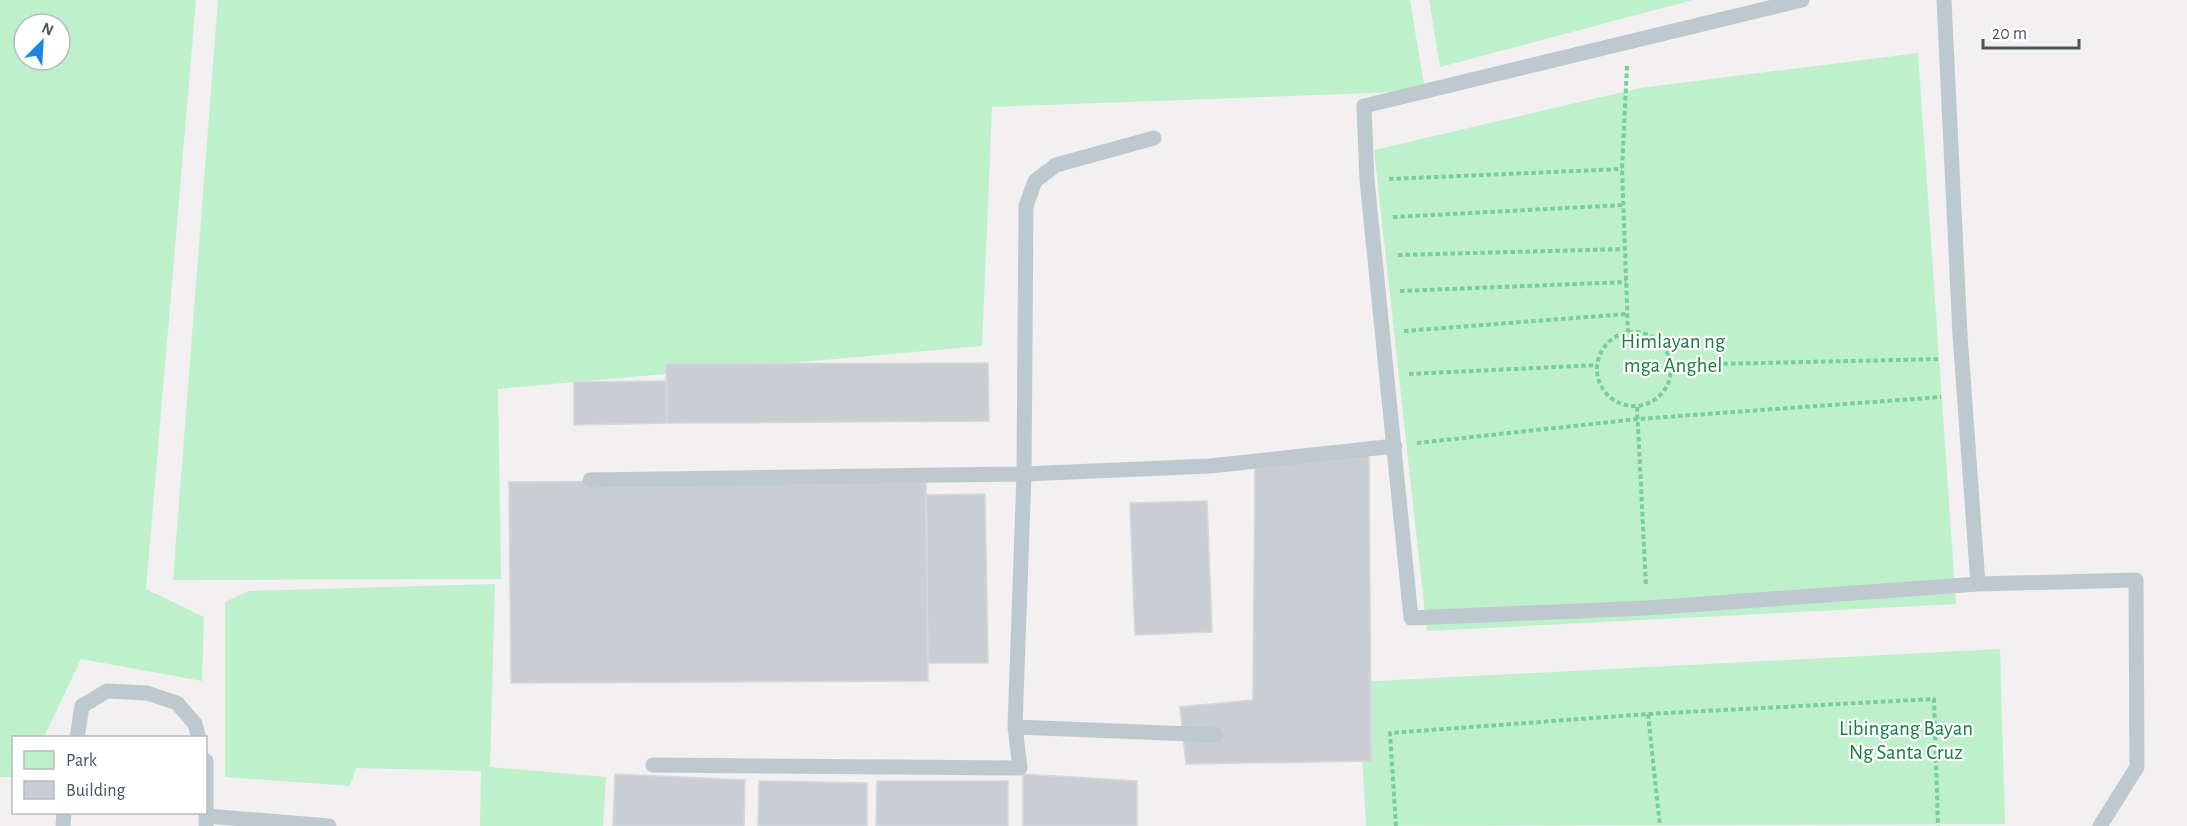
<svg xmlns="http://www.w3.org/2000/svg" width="2187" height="826" font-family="'Alegreya Sans',sans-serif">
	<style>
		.green { fill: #bff0cc; fill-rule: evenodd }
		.building { fill: #caced2; stroke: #d4d7db; stroke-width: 1.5 }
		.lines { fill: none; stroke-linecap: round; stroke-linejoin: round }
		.path { stroke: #76ce99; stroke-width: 4; stroke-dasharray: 4.5 3; stroke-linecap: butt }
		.service { stroke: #bec9cf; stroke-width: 15 }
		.labels { text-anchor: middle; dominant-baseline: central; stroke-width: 4.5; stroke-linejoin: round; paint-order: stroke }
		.park-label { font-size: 21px; fill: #168140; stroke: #fff }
	</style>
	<rect width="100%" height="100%" fill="#f2f0f0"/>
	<!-- green -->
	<path class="green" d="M0 0H196L146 589 204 617 202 681 81 659 44 737 14 738 13 777H0ZM24 24H60V60H24Z
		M218 0H1410L1425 91 992 107 982 346 498 389 501 579 173 580Z
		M1429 0H1693L1440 67Z
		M1918 53 1956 604 1427 631 1374 150 1640 88Z
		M495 584 490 767 606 777 603 826H480L481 771 356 768 350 786 225 777V602L248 591Z
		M2000 649 2005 824 1366 826 1358 682Z"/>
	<!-- building -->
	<path class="building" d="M988 363 989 421 667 423 666 364Z
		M667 381V423L574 425V382Z
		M1369 449 1371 761 1186 764 1180 707 1253 700 1255 461Z
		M926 480 928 681 511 683 509 482Z
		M985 494 988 663H928L926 495Z
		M1207 501 1212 632 1135 635 1130 503Z
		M615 774 745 780 744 826H613Z
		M1023 774 1137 781V826H1023Z
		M759 781 867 783V826H758Z
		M877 781H1008V826H876Z"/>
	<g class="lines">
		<!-- path -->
		<path class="path" d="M1627 66 1622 169 1628 332
			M1389 179 1622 169
			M1393 217 1623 205
			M1398 255 1625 249
			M1400 291 1626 282
			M1404 331 1627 314
			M1597 369a37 37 0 1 1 74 0a37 37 0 1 1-74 0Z
			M1671 365 1940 359
			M1409 374 1597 365
			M1637 407 1646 586
			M1417 443 1638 419 1941 397
			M1648 714 1660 826
			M1396 826 1390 733 1648 714 1934 699 1938 826"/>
		<!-- service -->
		<path class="service" d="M1802 0 1364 106 1367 180 1411 618 1647 608 1978 584 1960 335 1944 0
			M590 480 1024 474 1210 466 1395 446
			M1978 584 2136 580 2137 767 2100 826
			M1015 727 1216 735
			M77 738 82 706 107 691 147 693 177 703 195 724 199 738
			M206 761V824
			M653 765 1020 768 1015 727 1024 474 1026 206 1035 181 1056 165 1154 138
			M207 816 329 826
			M63 826 64 812"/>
	</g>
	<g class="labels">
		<!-- park labels -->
		<g class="park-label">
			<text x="1673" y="341">Himlayan ng<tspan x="1673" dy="24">mga Anghel</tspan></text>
			<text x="1906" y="728">Libingang Bayan<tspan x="1906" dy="24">Ng Santa Cruz</tspan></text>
		</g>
	</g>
	<!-- legend -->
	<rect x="12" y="736" width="195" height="78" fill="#ffffff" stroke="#b6bbbf" stroke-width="1.5"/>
	<rect x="24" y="751" width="30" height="18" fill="#bff0cc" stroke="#b6bbbf" stroke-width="1.5"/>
	<text x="66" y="766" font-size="18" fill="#48565e">Park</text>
	<rect x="24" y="781" width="30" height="18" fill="#caced2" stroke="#b6bbbf" stroke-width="1.5"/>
	<text x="66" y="796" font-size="18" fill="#48565e">Building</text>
	<!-- north arrow -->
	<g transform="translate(42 42) rotate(24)"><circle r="28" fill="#ffffff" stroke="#b6bbbf" stroke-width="1.5"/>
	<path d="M0-4.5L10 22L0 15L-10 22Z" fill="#1887e5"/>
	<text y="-9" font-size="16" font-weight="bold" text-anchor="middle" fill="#48565e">N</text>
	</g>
	<!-- scale -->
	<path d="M1983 39v9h96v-9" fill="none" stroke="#48565e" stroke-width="3"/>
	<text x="1992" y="39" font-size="18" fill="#48565e" stroke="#ffffff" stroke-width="4.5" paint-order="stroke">20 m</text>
</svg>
